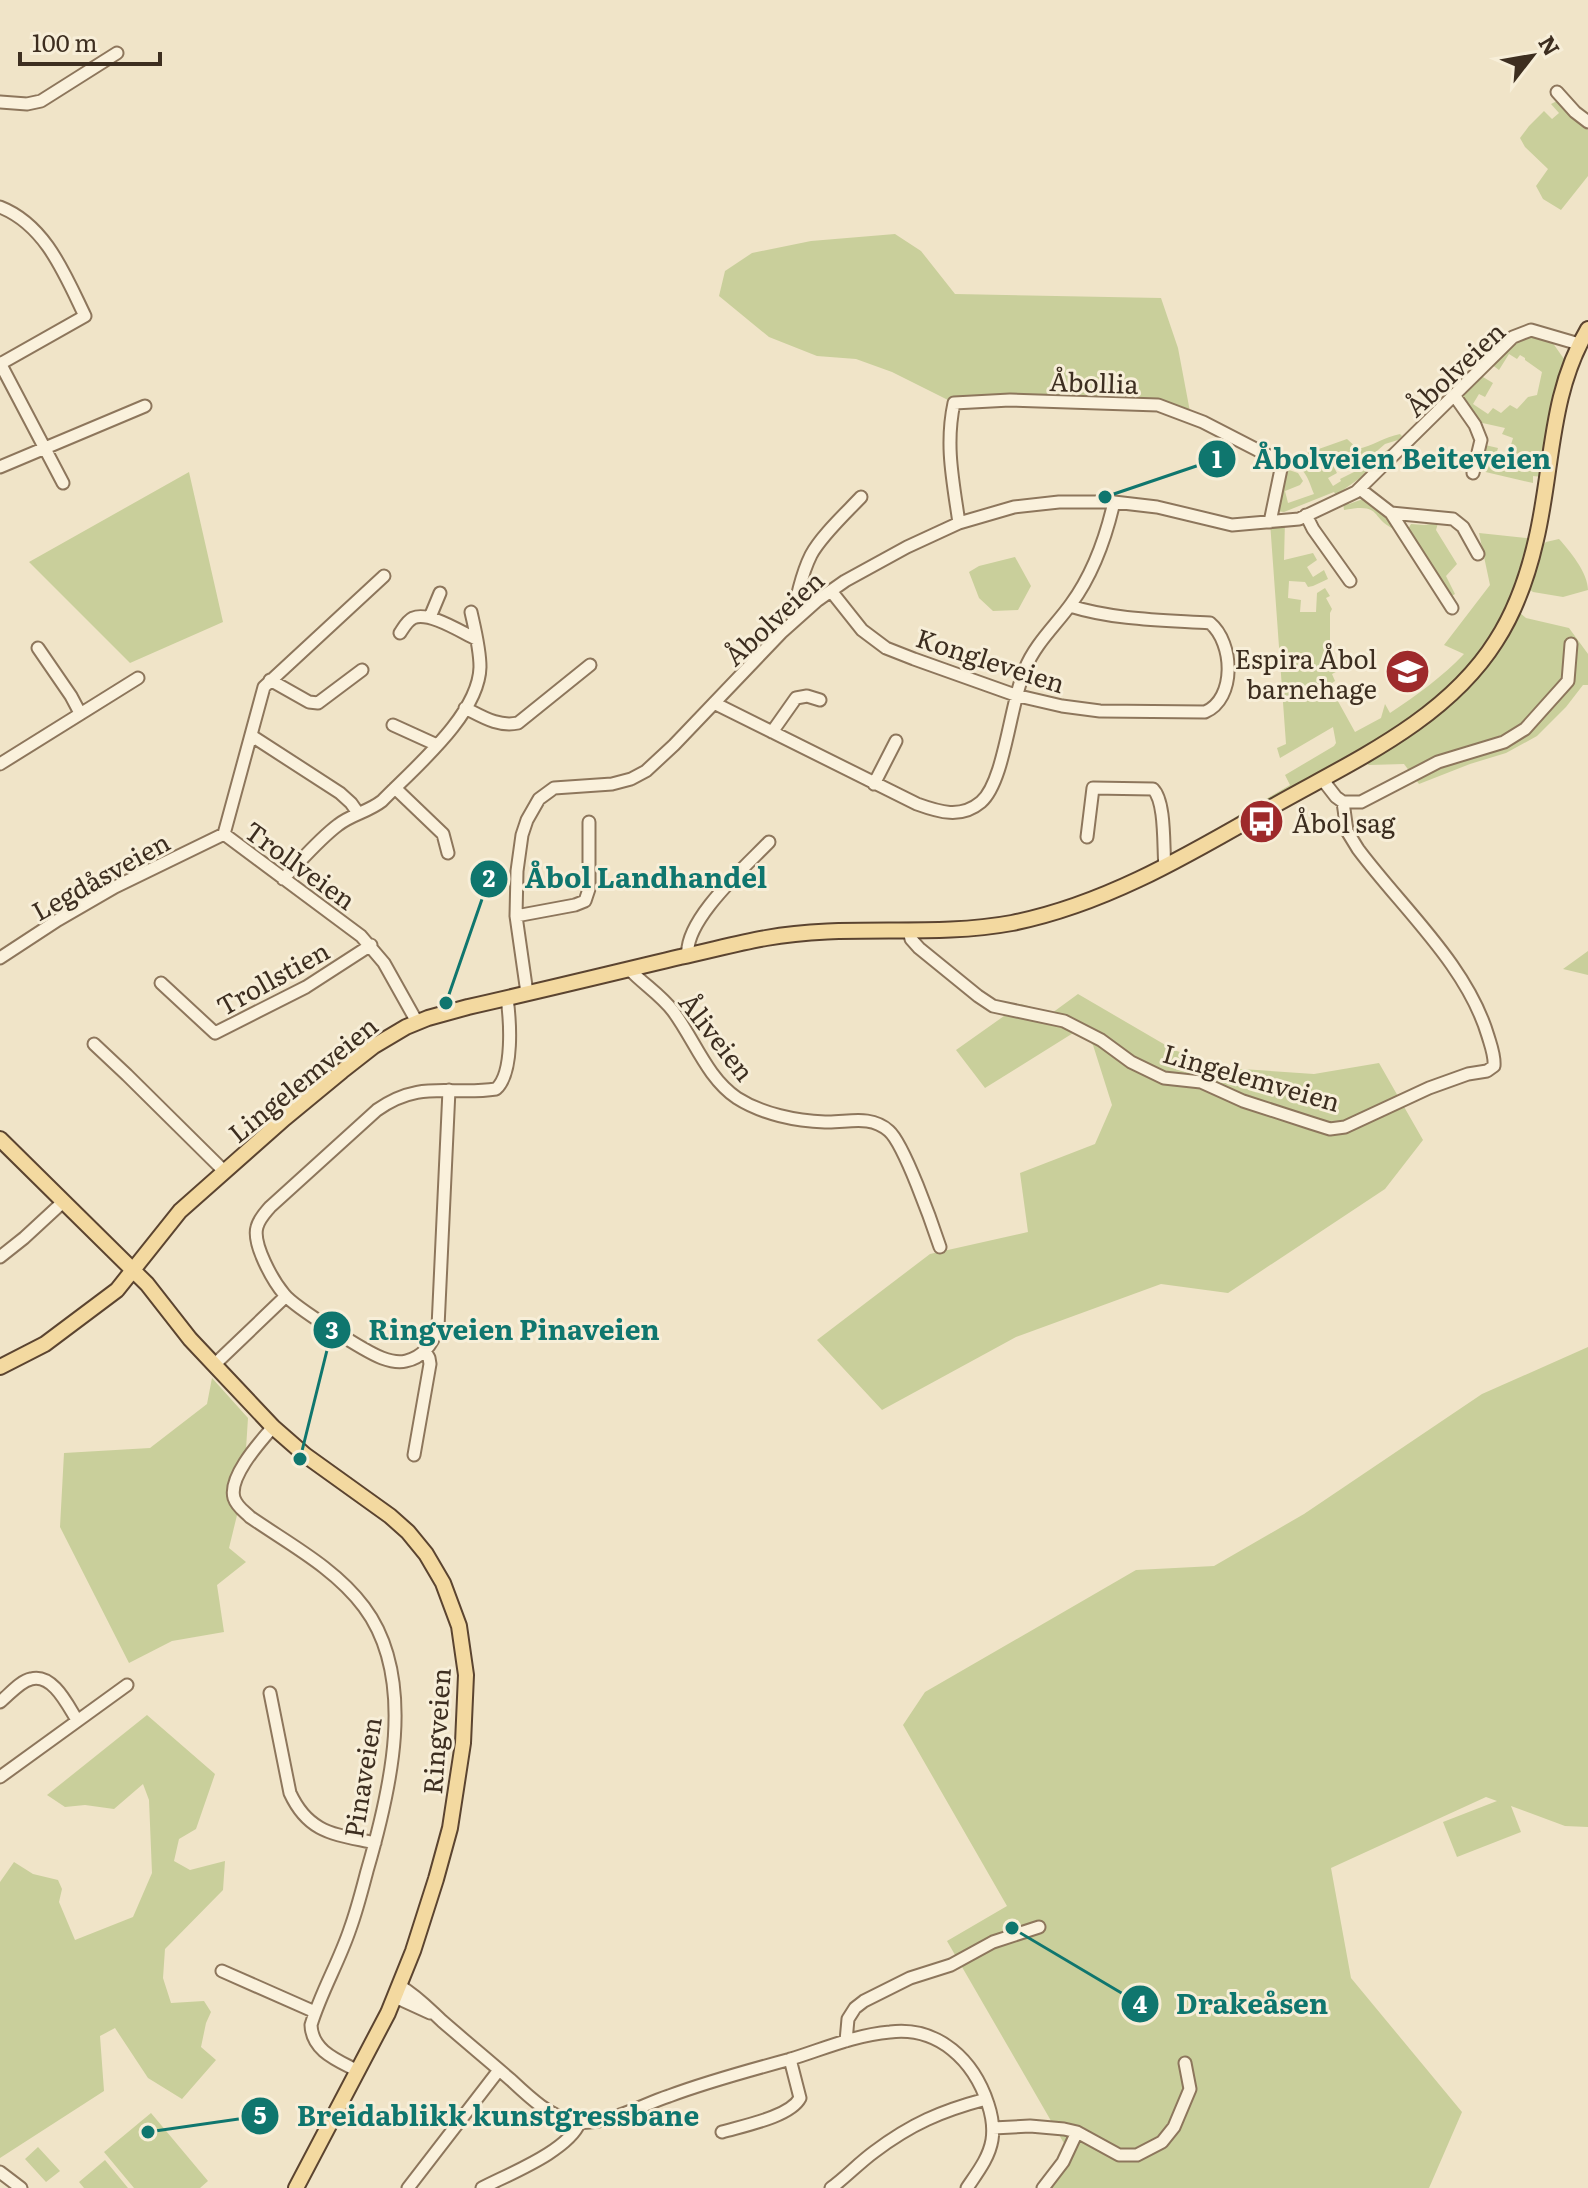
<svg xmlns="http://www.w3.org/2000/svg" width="1588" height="2188" font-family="Literata,serif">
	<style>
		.green { fill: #c9cf9b }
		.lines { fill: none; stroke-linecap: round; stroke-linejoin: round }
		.minor-casing { stroke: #8d765c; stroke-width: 15 }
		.major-casing { stroke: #5b4430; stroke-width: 18 }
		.minor { stroke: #faf1dc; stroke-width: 11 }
		.major { stroke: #f3d9a0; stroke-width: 14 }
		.labels { text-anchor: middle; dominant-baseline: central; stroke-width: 6; stroke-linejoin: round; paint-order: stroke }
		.street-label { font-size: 26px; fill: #3d2e20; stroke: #f7eed8 }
		.poi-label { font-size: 26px; fill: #3d2e20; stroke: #f7eed8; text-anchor: end }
		.leader { fill: none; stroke: #0f766e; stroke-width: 3 }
		.callout-dot { fill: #0f766e; stroke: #f7eed8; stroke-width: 3 }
		.mark-label { font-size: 24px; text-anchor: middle; font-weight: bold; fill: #fff }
		.callout-label { font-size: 28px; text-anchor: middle; font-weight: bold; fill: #0f766e; stroke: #f7eed8; stroke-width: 6; stroke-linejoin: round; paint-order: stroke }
	</style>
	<rect width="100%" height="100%" fill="#f0e4c8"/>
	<!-- green -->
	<path class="green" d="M1559 100 1588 130V176L1561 210 1543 199 1536 186 1548 169 1525 147 1520 138 1529 126 1544 111 1552 119 1559 113 1551 104Z
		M895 234 921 251 955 294 1161 298 1178 348 1191 417 1158 405 954 403 892 372 856 359 817 356 769 337 719 296 725 271 752 253 811 241Z
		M1525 334 1550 339 1564 359 1550 412 1542 477 1533 476V483L1477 470 1485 445 1498 448 1495 458 1506 462 1513 438 1502 434 1505 428 1478 422 1460 395 1478 374 1493 383 1485 397 1479 394 1473 404 1488 414 1493 408 1501 413 1510 405 1517 409 1528 397 1537 395 1542 372 1525 360V358L1520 355 1517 359 1509 354 1499 370 1491 364 1511 341Z
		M1400 434 1402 436 1398 440 1385 444 1370 457 1348 463 1343 456 1331 462 1337 473 1328 478 1333 486 1341 481 1340 479 1360 469 1390 448 1360 478 1336 495 1334 492 1284 512 1276 511 1282 476 1286 469 1298 473 1303 481 1300 485 1285 491 1288 503 1314 494C1306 474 1306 467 1283 463L1284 458 1299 456 1347 439 1358 449C1373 446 1384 437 1400 434Z
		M189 472 223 622 130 663 29 562Z
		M1363 499 1377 506 1397 528 1396 530C1369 519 1384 502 1344 510L1343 503 1348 501 1349 504Z
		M1285 520 1284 560 1313 553 1317 560 1307 567 1313 577 1324 570 1328 579 1313 586 1308 587 1305 582 1289 581 1288 598 1301 600 1300 612H1316L1317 593 1325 588 1330 596 1326 598 1332 609 1330 613V669L1355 655 1359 660 1332 674 1335 681 1329 685 1355 732 1381 718 1385 704 1390 713C1417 695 1442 677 1464 654L1444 645 1490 585 1479 533 1536 539 1514 608 1526 618 1569 628 1588 654V685H1583L1566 707 1537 736 1506 753 1470 764 1419 784 1404 764 1369 765 1357 758 1238 826 1234 818 1290 785 1285 775 1334 746 1336 743 1333 727 1280 758 1277 748 1286 744 1270 522Z
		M1438 523 1436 530 1457 564 1446 576 1455 594 1450 597 1408 529 1411 524 1424 525Z
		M1559 539C1570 551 1588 573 1588 590L1563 597 1533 592 1529 589 1543 545 1546 542Z
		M1015 557 1031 586 1018 610 993 611 979 598 969 572 979 566Z
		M1588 951V975L1563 969Z
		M1078 994 1174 1050 1227 1068 1314 1074 1379 1063 1423 1140 1385 1189 1228 1293 1161 1284 1016 1337 882 1410 817 1340 930 1254 1028 1232 1020 1173 1095 1144 1112 1105 1093 1045 1078 1030 985 1088 956 1050 1021 1004 1052 1013Z
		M1588 1347V1827L1565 1826 1511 1806 1521 1832 1457 1857 1443 1822 1497 1801 1486 1797 1331 1868 1351 1978 1462 2112 1429 2188H1037L1069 2152 947 1941 1007 1906 903 1725 925 1692 1136 1570 1214 1566 1304 1514 1482 1394Z
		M212 1378 248 1418 245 1464 235 1482 239 1507 229 1548 246 1562 217 1585 224 1632 172 1641 129 1663 60 1527 64 1453 150 1448 207 1404Z
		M147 1715 215 1774 196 1829 179 1839 174 1861 190 1870 225 1861 223 1890 165 1949 163 1978 171 2003 204 2001 211 2012 206 2023 201 2047 216 2060 182 2099 148 2078 115 2028 100 2036 104 2091 0 2158V1882L14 1862 33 1874 58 1880 62 1889 59 1902 75 1940 133 1917 152 1873 149 1800 143 1784 114 1809 85 1805 65 1807 47 1795Z
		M151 2113 208 2181 200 2188H134L104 2152Z
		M38 2147 60 2171 46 2182 25 2159Z
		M105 2160 128 2188H84L79 2182Z"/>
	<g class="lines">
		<defs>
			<path id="minor" d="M1557 92 1575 112 1588 122
				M0 102 27 104 41 101 117 53
				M0 207C46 225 65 275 85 316L0 364
				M0 363 63 483
				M1454 395 1475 425 1481 440 1473 473
				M0 467 145 406
				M1360 489 1391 513 1452 608
				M1391 513 1453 519 1463 527 1478 554
				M1306 515 1313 529 1350 581
				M959 523C953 481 945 445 954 403L1010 400 1158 405 1203 422 1275 459 1281 469 1270 522
				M384 576 264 687 224 834 361 936 384 963 417 1022
				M831 591 862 630 886 648 914 659 1015 695 1062 706 1100 711 1205 712C1236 699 1234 643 1210 623 1162 620 1115 620 1070 606
				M430 617 440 593
				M793 622C795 602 802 573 811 555 821 536 846 513 861 497
				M400 633C404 627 407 621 413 618 429 611 461 632 476 639
				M38 648 71 696 80 713
				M270 680 309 702 318 703 362 670
				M714 703 917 804C939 812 961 819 981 802 1005 781 1010 703 1025 669 1035 644 1056 625 1071 604 1093 574 1106 537 1114 502
				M465 708C483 717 498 727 518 723L590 665
				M393 725 437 745
				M772 732 796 698 807 696 820 700
				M252 736 340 793 351 803 358 813
				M0 764 138 678
				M1322 779 1336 797 1343 802H1361L1438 762 1504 742 1525 729 1568 681 1571 644
				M874 784 896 741
				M395 788 443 834 448 853
				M1087 837 1093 788 1153 789C1166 802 1163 848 1165 867
				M283 879C301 861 318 840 338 825 352 814 368 812 382 801 413 769 479 715 480 667 480 649 475 630 471 612
				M516 916 575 905 585 901 589 889V822
				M909 931 911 939 919 948 978 996 993 1006 1064 1021 1101 1040 1131 1062 1164 1078 1201 1082 1243 1101 1311 1123 1330 1129 1345 1127 1429 1088 1468 1074 1487 1071 1494 1066C1495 1056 1491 1046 1488 1036 1467 965 1402 908 1358 849L1347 831 1343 802
				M688 956C683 921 746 866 769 842
				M0 958 58 920 115 887 224 834
				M629 969C643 984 661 995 673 1011 694 1039 707 1078 737 1098 762 1114 796 1121 825 1122 847 1123 870 1114 889 1131 904 1144 932 1223 940 1247
				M161 983 215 1033 306 987 371 945
				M527 993 516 916 517 871 522 835 527 820 539 799 554 788 612 784 631 779 646 771 674 745 781 633 818 600 845 581 907 547 959 523 1014 507 1059 502H1114L1157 507 1232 525 1299 519 1356 492 1513 337 1531 330 1579 344
				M94 1044 127 1075 224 1171
				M449 1090 438 1327C433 1343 424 1357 406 1361 398 1363 390 1361 382 1358 366 1352 294 1307 284 1294 273 1281 252 1244 257 1227 259 1219 265 1213 270 1207L377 1110C421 1079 450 1096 496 1089 514 1073 510 1020 507 998
				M0 1257 24 1238 63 1202
				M214 1365 285 1297
				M273 1427C260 1442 228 1477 234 1498 237 1507 244 1511 250 1517 289 1544 335 1568 364 1607 418 1679 390 1792 367 1871 362 1890 357 1910 350 1929 339 1962 321 1992 311 2025 312 2051 337 2060 358 2071
				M414 1455 430 1364 429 1358 425 1351
				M270 1693 290 1793C309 1834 335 1834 375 1843
				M0 1702C9 1695 20 1681 31 1679 53 1673 68 1706 77 1720
				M0 1777 127 1685
				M222 1971 315 2012
				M400 1986C417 1996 428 2008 442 2021 465 2041 488 2060 511 2080 529 2097 551 2118 576 2122 607 2126 641 2105 669 2096 709 2081 750 2070 791 2059 823 2049 855 2035 890 2032 939 2026 974 2061 988 2104 992 2116 994 2127 992 2140 989 2158 977 2173 967 2188
				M395 1997 430 2013
				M846 2041 848 2019 855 2008 864 2001 910 1978 951 1965 993 1942 1039 1927
				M993 2128 1030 2126 1064 2129 1077 2132 1119 2155H1137L1162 2142 1174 2127 1190 2089 1185 2063
				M722 2132C742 2126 790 2117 800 2098L790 2059
				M0 2172 21 2188
				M408 2188 499 2070
				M482 2188C511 2173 568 2151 580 2122
				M831 2188C846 2177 859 2163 874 2152 911 2124 941 2111 986 2099
				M1043 2188 1063 2162 1077 2132"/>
			<path id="major" d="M0 1139 147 1284 190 1339 273 1427 305 1455 390 1516 408 1532 426 1554 443 1583 459 1626 466 1675 463 1743 450 1828 436 1879 413 1951 388 2013 296 2188
				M0 1367 45 1344 117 1290 180 1211 285 1118 342 1071 374 1046 406 1027 428 1018 468 1007C539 991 609 974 680 957 709 951 737 943 766 938 847 923 931 938 1012 923 1108 904 1193 852 1277 804 1355 760 1447 719 1496 641 1516 610 1528 575 1536 540 1553 469 1549 394 1588 329"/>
		</defs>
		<!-- minor casing -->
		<use href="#minor" class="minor-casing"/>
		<!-- major casing -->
		<use href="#major" class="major-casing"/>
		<!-- minor -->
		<use href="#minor" class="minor"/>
		<!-- major -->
		<use href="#major" class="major"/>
	</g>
	<!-- icons -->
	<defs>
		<symbol id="school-disc" viewBox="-11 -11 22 22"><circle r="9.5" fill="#9e2a2b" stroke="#f7eed8"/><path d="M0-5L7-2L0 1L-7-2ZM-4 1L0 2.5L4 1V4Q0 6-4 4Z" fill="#fff"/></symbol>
		<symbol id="bus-disc" viewBox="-11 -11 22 22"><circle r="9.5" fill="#9e2a2b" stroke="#f7eed8"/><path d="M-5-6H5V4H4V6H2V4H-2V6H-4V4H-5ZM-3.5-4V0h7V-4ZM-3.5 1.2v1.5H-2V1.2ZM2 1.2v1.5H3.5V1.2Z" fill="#fff"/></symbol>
	</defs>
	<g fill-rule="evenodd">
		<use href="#school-disc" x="1382" y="646" width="51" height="51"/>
		<use href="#bus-disc" x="1236" y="796" width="51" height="51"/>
	</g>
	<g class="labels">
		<!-- street labels -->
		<g class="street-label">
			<text transform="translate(1454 368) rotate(-43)">Åbolveien</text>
			<text transform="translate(1094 381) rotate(2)">Åbollia</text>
			<text transform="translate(773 617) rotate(-43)">Åbolveien</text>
			<text transform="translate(991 659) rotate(18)">Kongleveien</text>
			<text transform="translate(301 864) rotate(36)">Trollveien</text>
			<text transform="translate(100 875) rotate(-29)">Legdåsveien</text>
			<text transform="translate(272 977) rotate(-29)">Trollstien</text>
			<text transform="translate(718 1036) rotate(52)">Åliveien</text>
			<text transform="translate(1252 1076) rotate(16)">Lingelemveien</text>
			<text transform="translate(302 1078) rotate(-39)">Lingelemveien</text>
			<text transform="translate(435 1731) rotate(-86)">Ringveien</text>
			<text transform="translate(361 1777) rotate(-81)">Pinaveien</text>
		</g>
		<!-- poi labels -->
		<g class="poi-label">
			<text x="1377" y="657">Espira Åbol<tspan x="1377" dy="30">barnehage</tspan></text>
			<text x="1292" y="821" text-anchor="start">Åbol sag</text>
		</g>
	</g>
	<!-- callouts -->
	<path class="leader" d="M1105 497L1217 459M446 1003L489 879M300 1459L332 1330M1012 1928L1140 2004M148 2132L260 2116"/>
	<g class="callout-dot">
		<circle cx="1105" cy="497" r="8"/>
		<circle cx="446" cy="1003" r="8"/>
		<circle cx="300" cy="1459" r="8"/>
		<circle cx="1012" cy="1928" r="8"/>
		<circle cx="148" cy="2132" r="8"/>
		<circle cx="1217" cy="459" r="20"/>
		<circle cx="489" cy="879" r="20"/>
		<circle cx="332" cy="1330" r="20"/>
		<circle cx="1140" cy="2004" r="20"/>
		<circle cx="260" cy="2116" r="20"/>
	</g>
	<g class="mark-label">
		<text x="1217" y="468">1</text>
		<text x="489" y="887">2</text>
		<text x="332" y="1339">3</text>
		<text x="1140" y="2013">4</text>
		<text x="260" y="2124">5</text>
	</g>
	<g class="callout-label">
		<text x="1402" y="469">Åbolveien Beiteveien</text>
		<text x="646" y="888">Åbol Landhandel</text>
		<text x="514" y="1340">Ringveien Pinaveien</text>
		<text x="1252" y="2014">Drakeåsen</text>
		<text x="498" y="2126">Breidablikk kunstgressbane</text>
	</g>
	<!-- north arrow -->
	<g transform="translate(1532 56) rotate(59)" stroke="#f7eed8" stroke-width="6" paint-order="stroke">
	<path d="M0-6L14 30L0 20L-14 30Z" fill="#3d2e20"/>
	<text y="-12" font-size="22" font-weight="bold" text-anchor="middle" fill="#3d2e20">N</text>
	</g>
	<!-- scale -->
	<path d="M20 52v12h140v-12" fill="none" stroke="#3d2e20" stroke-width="4"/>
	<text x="32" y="52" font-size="24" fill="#3d2e20" stroke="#f7eed8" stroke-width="6" paint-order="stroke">100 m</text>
</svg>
